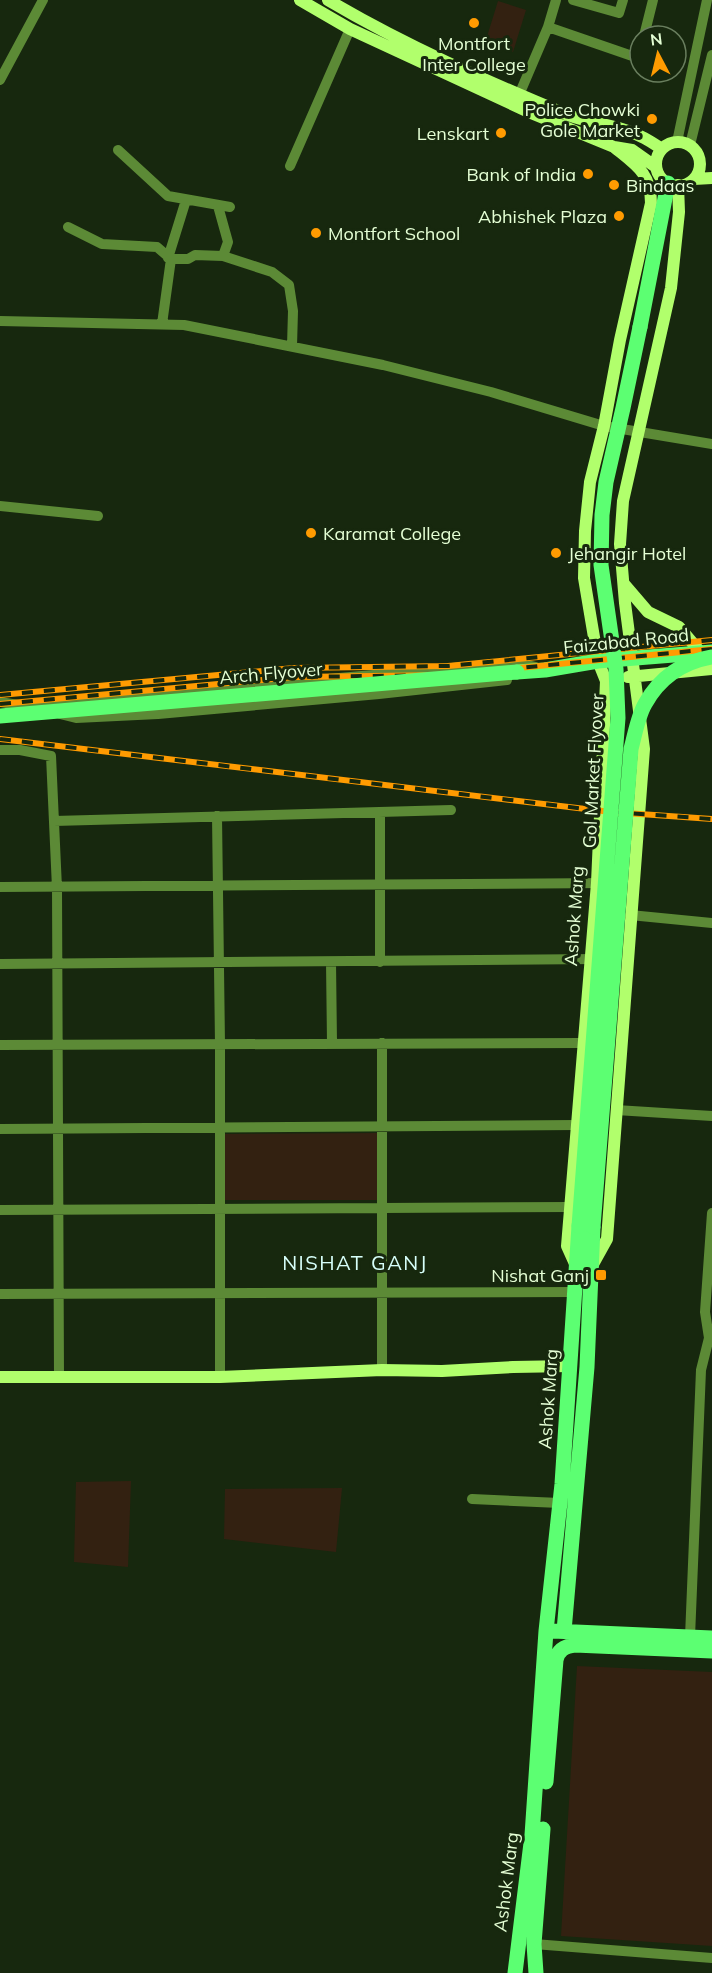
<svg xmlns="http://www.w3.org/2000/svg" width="712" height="1973" font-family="Mulish,sans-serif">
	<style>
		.green { fill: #332111 }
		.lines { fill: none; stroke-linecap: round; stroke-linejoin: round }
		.street { stroke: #5c8a36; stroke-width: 10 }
		.secondary { stroke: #b1ff6c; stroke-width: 12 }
		.primary { stroke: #5cff72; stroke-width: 15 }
		.rail-casing { stroke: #ff9b01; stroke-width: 6 }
		.rail { stroke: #17280e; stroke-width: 4; stroke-dasharray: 11; stroke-linecap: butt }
		.primary-bridge { stroke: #5cff72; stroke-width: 15 }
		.poi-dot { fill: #ff9b01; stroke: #17280e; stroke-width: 2 }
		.labels { text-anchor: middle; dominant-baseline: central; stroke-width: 6; stroke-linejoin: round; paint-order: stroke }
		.poi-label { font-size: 18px; fill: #e5ffd5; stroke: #17280e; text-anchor: end }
		.street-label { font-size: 18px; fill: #e5ffd5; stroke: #17280e }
		.neighbourhood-label { font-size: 20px; letter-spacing: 1.5px; fill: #d7fffa; stroke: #17280e }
	</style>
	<rect width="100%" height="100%" fill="#17280e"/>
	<!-- green -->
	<path class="green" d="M498 1 526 10 513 52 485 43Z
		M377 1133V1200H224V1134Z
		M131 1481 128 1567 74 1562 76 1482Z
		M342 1488 336 1552 224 1539 225 1489Z
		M577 1666 712 1672V1946L561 1936Z"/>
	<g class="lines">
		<!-- street -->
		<path class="street" d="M573 0 619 13 623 0
			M548 27 638 58 640 50
			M644 36 653 0
			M0 80 43 0
			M519 95 548 27 556 0
			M677 142 707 0
			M690 145 712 55
			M118 150 168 196 230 207
			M290 166 350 29
			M218 206 228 242 223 256
			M68 227 102 244 157 247 171 259 162 324
			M168 258 186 200
			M171 259H188L195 255 223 256 272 272 289 285 293 311 292 346
			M0 321 184 325 383 365 491 392 604 426 712 444
			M0 506 98 516
			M0 702 42 709
			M35 705 486 665 519 663 536 667
			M60 714 76 718 158 714 379 694 507 680
			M0 750H20L51 756 57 888 59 1377
			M217 816 220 1044V1377
			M54 821 451 810
			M0 887 606 883
			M630 915 712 923
			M331 962 332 1043
			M380 962V812
			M0 964 597 959
			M0 1045 583 1043
			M616 1110 712 1116
			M0 1129 577 1125
			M0 1210 571 1207
			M0 1294 575 1292
			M382 1370V1043
			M472 1499 560 1503
			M690 1637 701 1370 709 1338 705 1312 712 1213
			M534 1944 712 1958"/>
		<!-- secondary -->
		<path class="secondary" d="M300 0 350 29 531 113 614 147 632 150 656 167
			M328 0C404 45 486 81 568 115 591 124 621 125 642 137 649 140 655 145 662 149
			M656 164a22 22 0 1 1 44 0a22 22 0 1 1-44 0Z
			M694 179 712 178
			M624 584 648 612 679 627 701 653
			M628 677 712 669
			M576 1266 567 1246 597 883 606 681 598 661 584 578 585 531 590 482 604 426 620 340 651 203C651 173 636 165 614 147
			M592 1266 607 1239 644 749 625 603 620 544 623 501 671 288 679 212 678 185
			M0 1377H220L382 1370 442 1371 513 1367 570 1366"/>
		<!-- primary -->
		<path class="primary" d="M640 327 668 183
			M517 672 545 670 598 661 712 652
			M553 1631 712 1638
			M564 1631 587 1367 593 1227
			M546 1782 556 1660C558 1650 565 1646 575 1645L712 1651
			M515 1973 532 1835 546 1631 562 1484 579 1226
			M536 1973 534 1944 543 1829"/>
		<defs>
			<path id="rail" d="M0 695 294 668 448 666 712 640
				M0 704 294 677 448 675 712 649
				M0 739 611 812 712 819"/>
		</defs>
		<!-- rail casing -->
		<use href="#rail" class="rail-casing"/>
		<!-- rail -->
		<use href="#rail" class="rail"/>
		<!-- primary-bridge -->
		<path class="primary-bridge" d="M0 716 517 672
			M579 1226 618 718 616 669 601 565 602 515 606 482 623 408 640 327
			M593 1227 631 749C635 734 638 716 645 704 660 677 683 662 712 657"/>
	</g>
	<!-- markers -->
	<g class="poi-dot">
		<circle cx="474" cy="23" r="6"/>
		<circle cx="652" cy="119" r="6"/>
		<circle cx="501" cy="133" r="6"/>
		<circle cx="588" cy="174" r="6"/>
		<circle cx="614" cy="185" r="6"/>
		<circle cx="619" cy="216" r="6"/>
		<circle cx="316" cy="233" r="6"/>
		<circle cx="311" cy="533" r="6"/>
		<circle cx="556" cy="553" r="6"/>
		<rect x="595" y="1269" width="12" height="12" rx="3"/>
	</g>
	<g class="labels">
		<!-- poi labels -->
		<g class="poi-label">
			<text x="474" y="43" text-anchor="middle">Montfort<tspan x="474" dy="21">Inter College</tspan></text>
			<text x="640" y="109">Police Chowki<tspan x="640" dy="21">Gole Market</tspan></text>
			<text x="489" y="133">Lenskart</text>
			<text x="576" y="174">Bank of India</text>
			<text x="626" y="185" text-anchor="start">Bindaas</text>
			<text x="607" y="216">Abhishek Plaza</text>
			<text x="328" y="233" text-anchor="start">Montfort School</text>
			<text x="323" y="533" text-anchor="start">Karamat College</text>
			<text x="568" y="553" text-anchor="start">Jehangir Hotel</text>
			<text x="589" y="1275">Nishat Ganj</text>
		</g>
		<!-- street labels -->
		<g class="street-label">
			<text transform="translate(626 641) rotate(-6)">Faizabad Road</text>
			<text transform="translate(271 673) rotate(-5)">Arch Flyover</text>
			<text transform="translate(593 771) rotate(-87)">Gol Market Flyover</text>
			<text transform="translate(574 916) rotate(-86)">Ashok Marg</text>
			<text transform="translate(548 1399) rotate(-86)">Ashok Marg</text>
			<text transform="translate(506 1882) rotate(-83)">Ashok Marg</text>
		</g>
		<!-- neighbourhood labels -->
		<g class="neighbourhood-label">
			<text x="355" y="1262">NISHAT GANJ</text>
		</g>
	</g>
	<!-- north arrow -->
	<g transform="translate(658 54) rotate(353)"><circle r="28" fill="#17280e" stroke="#697e5e" stroke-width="1.5"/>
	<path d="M0-4.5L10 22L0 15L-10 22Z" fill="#ff9b01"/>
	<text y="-9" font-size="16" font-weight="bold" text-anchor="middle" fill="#e5ffd5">N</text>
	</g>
</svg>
